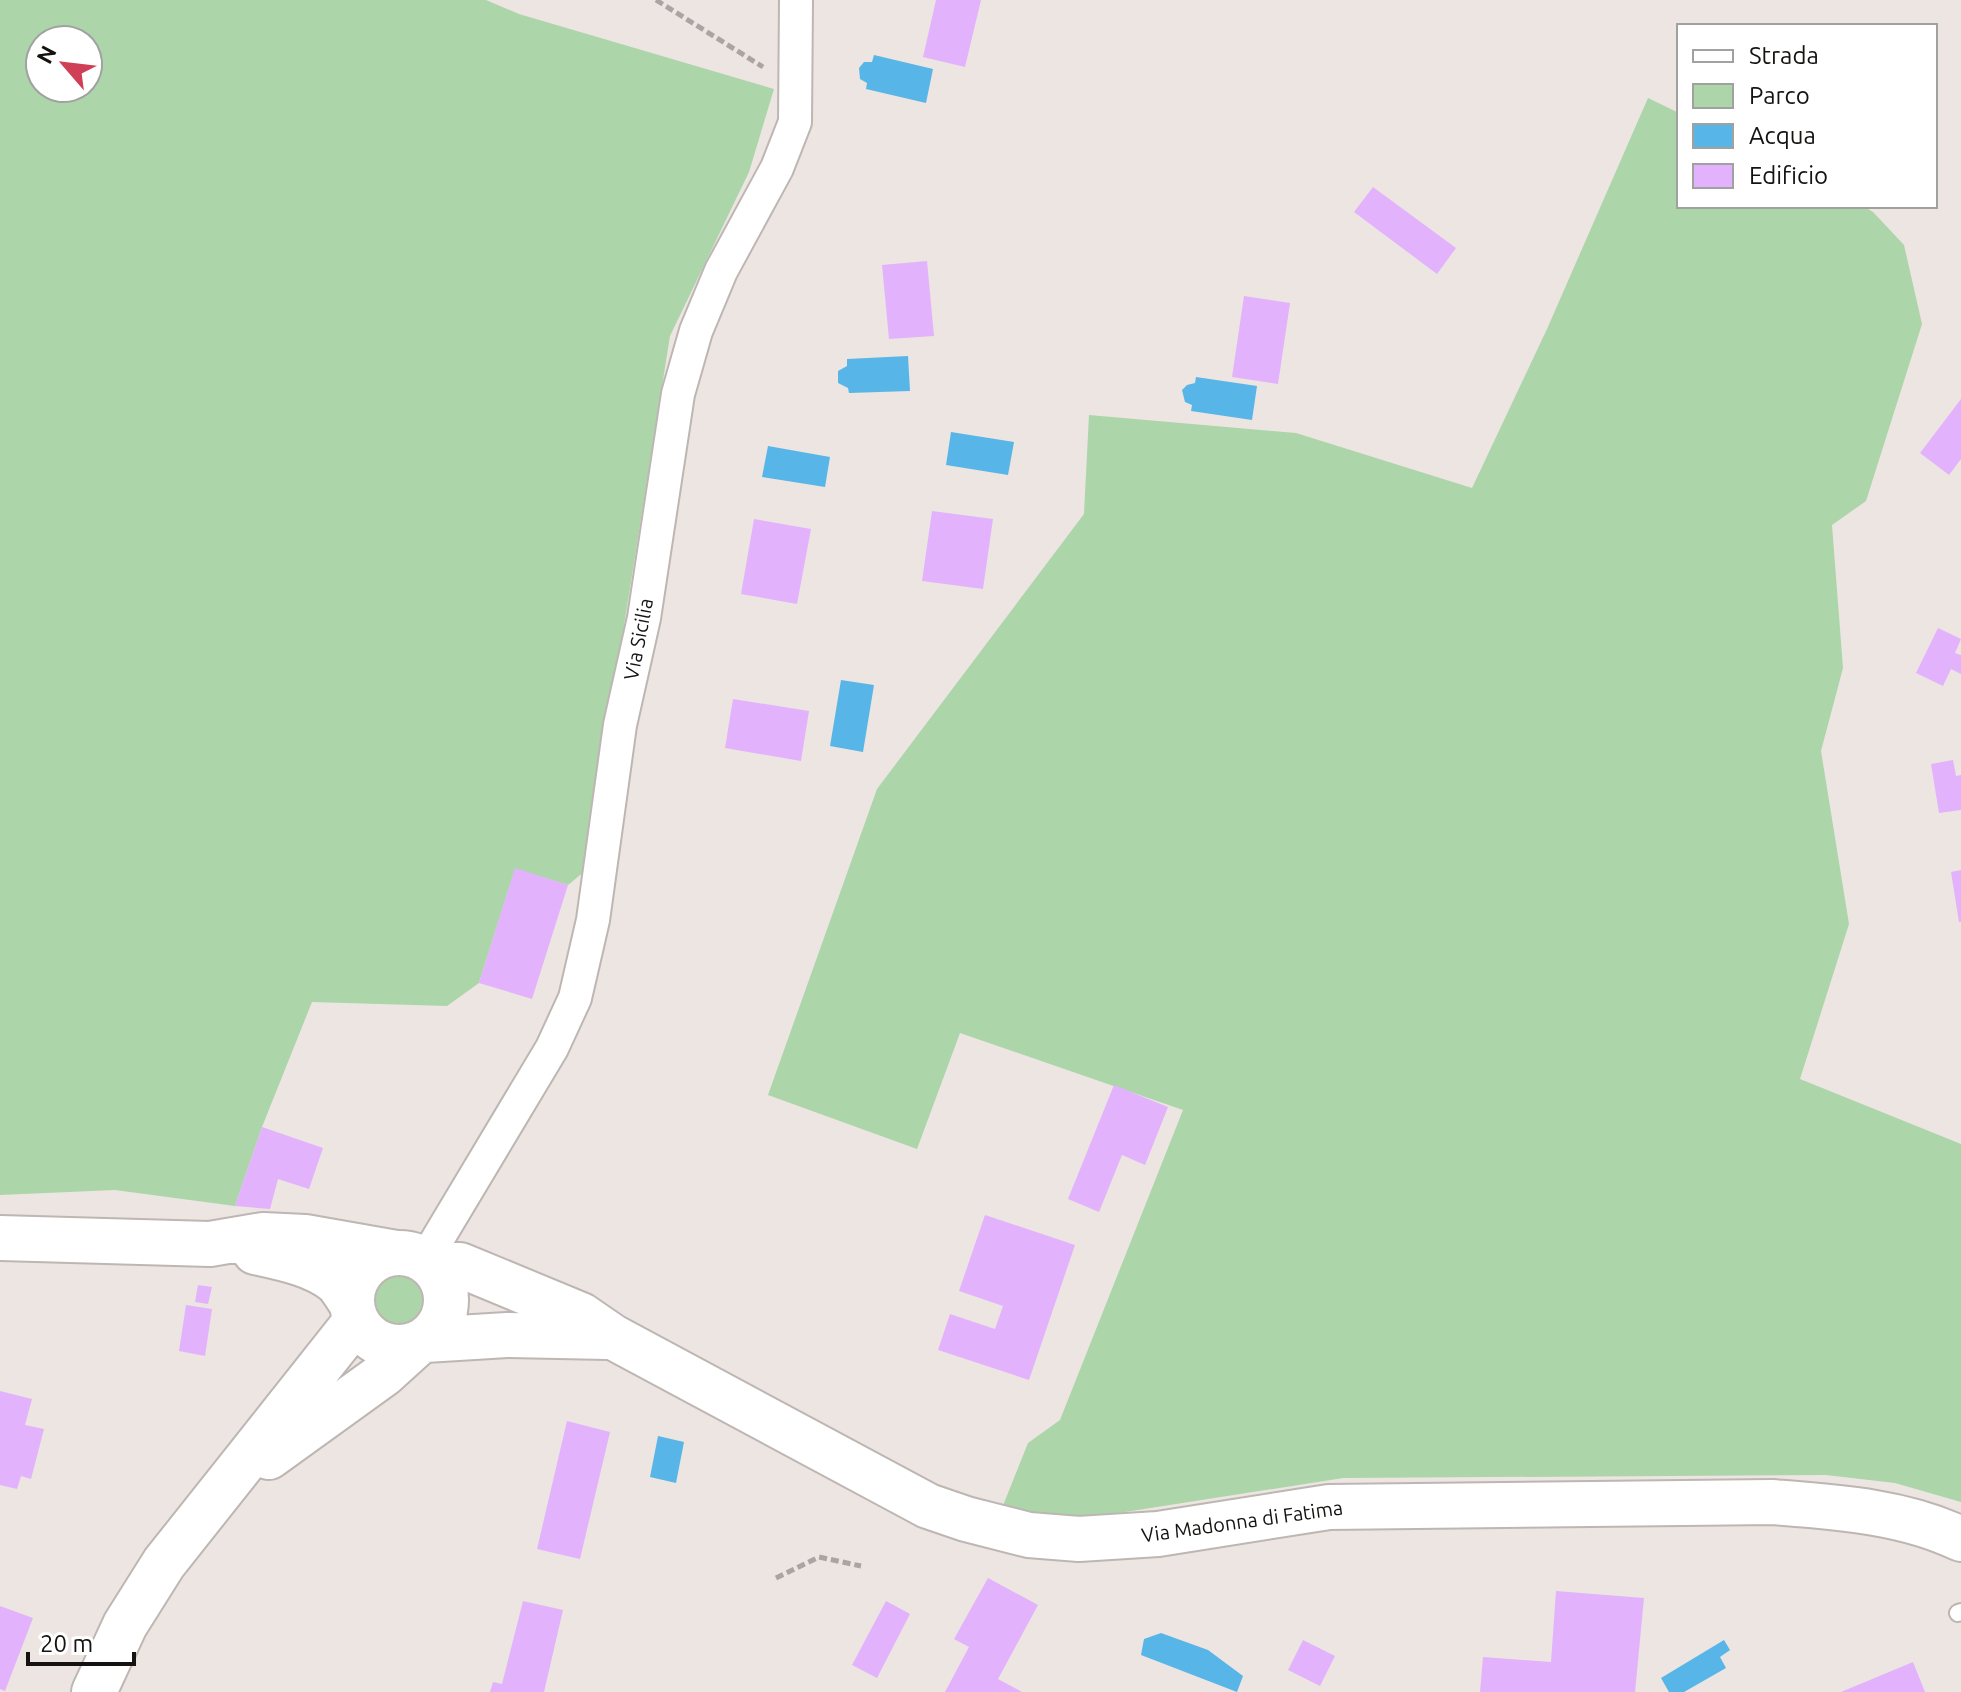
<svg xmlns="http://www.w3.org/2000/svg" width="1961" height="1692" font-family="Ubuntu,sans-serif">
	<style>
		.green { fill: #acd5aa; fill-rule: evenodd }
		.water { fill: #58b5e7 }
		.building { fill: #e3b2fd }
		.lines { fill: none; stroke-linecap: round; stroke-linejoin: round }
		.service-casing { stroke: #bdb6b2; stroke-width: 20 }
		.minor-casing { stroke: #bdb6b2; stroke-width: 36 }
		.secondary-casing { stroke: #bdb6b2; stroke-width: 48 }
		.path { stroke: #aaa5a2; stroke-width: 5; stroke-dasharray: 8 4; stroke-linecap: butt }
		.service { stroke: #fff; stroke-width: 16 }
		.minor { stroke: #fff; stroke-width: 32 }
		.secondary { stroke: #fff; stroke-width: 44 }
		.labels { text-anchor: middle; dominant-baseline: central; stroke-width: 7; stroke-linejoin: round; paint-order: stroke }
		.street-label { font-size: 20px; fill: #151311; stroke: #fff }
	</style>
	<rect width="100%" height="100%" fill="#ece5e1"/>
	<!-- green -->
	<path class="green" d="M0 0H486L519 14 774 89 749 172 670 336 585 871 568 885 515 869 479 983 447 1006 312 1002 262 1127 235 1206 115 1190 0 1195ZM40 40H88V88H40Z
		M1648 98 1679 113V206H1863L1873 212 1904 245 1922 324 1866 501 1832 525 1843 668 1821 751 1849 924 1800 1079 1961 1144V1502L1895 1483 1826 1475 1343 1478 1093 1517 1034 1516 1002 1508 1028 1443 1060 1420 1183 1110 960 1033 917 1149 768 1095 877 789 1084 514 1089 415 1296 433 1472 488 1547 329Z
		M366 1298a31 31 0 1 1 62 0a31 31 0 1 1-62 0Z"/>
	<!-- water -->
	<path class="water" d="M874 55 933 69 926 103 866 89 867 83 860 79 859 68 864 62H872Z
		M908 356 910 391 849 393 848 388 838 383V371L847 366V359Z
		M1196 377 1257 386 1252 420 1191 411 1192 405 1185 402 1182 390 1187 385 1195 383Z
		M951 432 1014 442 1008 475 946 465Z
		M768 446 830 457 825 487 762 477Z
		M841 680 874 685 863 752 830 746Z
		M658 1436 684 1442 676 1483 650 1477Z
		M1161 1633 1208 1650 1243 1676 1237 1692 1141 1655 1144 1639Z
		M1724 1640 1730 1650 1720 1657 1726 1668 1684 1692H1669L1661 1678Z"/>
	<!-- building -->
	<path class="building" d="M936 0H981L965 67 923 57Z
		M1373 187 1456 248 1437 274 1354 212Z
		M927 261 934 336 889 339 882 265Z
		M1244 296 1290 303 1278 384 1232 377Z
		M1961 399V459L1949 475 1920 453Z
		M932 511 993 519 983 589 922 581Z
		M754 519 811 529 797 604 741 594Z
		M1938 628 1961 639 1955 653 1961 655V674L1951 669 1943 686 1916 673Z
		M733 699 809 711 801 761 725 748Z
		M1953 760 1956 776 1961 775V810L1939 813 1931 764Z
		M515 868 568 885 532 999 479 983Z
		M1961 870V922H1959L1951 872Z
		M1114 1085 1168 1107 1145 1165 1122 1155 1099 1212 1068 1199Z
		M262 1127 323 1148 309 1189 278 1179 270 1209 235 1206Z
		M985 1215 1075 1245 1029 1380 938 1350 950 1314 995 1329 1003 1306 959 1291Z
		M198 1285 212 1287 208 1304 195 1302Z
		M186 1305 212 1309 205 1356 179 1351Z
		M0 1391 32 1399 25 1425 44 1429 31 1479 21 1476 17 1489 0 1485Z
		M567 1421 610 1432 580 1559 537 1549Z
		M988 1578 1038 1605 998 1679 1022 1692H945L969 1647 954 1639Z
		M1556 1591 1644 1598 1635 1692H1480L1483 1657 1551 1662Z
		M523 1601 563 1610 544 1692H490L493 1682 502 1684Z
		M886 1601 910 1614 877 1678 852 1665Z
		M0 1606 33 1618 5 1691 0 1689Z
		M1303 1640 1335 1656 1320 1686 1288 1670Z
		M1913 1662 1925 1692H1841Z"/>
	<g class="lines">
		<defs>
			<path id="service" d="M1958 1613 1961 1612"/>
			<path id="minor" d="M425 1260 552 1048 575 998 593 920 620 725 644 618 678 394 696 331 721 271 777 168 795 122 796 0"/>
			<path id="secondary" d="M0 1238 210 1244 263 1235 305 1237 396 1253
				M255 1252C282 1258 314 1264 336 1282 342 1288 347 1297 351 1303
				M352 1300a47 47 0 1 1 94 0a47 47 0 1 1-94 0Z
				M432 1265H460L581 1315 613 1337 928 1506 966 1519 1029 1535 1079 1539 1158 1534 1329 1507 1772 1502C1835 1507 1903 1511 1961 1539
				M425 1340 507 1335 607 1337
				M269 1457 384 1374 416 1345
				M94 1692 125 1625 164 1563 356 1321"/>
		</defs>
		<!-- service casing -->
		<use href="#service" class="service-casing"/>
		<!-- minor casing -->
		<use href="#minor" class="minor-casing"/>
		<!-- secondary casing -->
		<use href="#secondary" class="secondary-casing"/>
		<!-- path -->
		<path class="path" d="M656 0 763 67
			M776 1578 819 1557 861 1566"/>
		<!-- service -->
		<use href="#service" class="service"/>
		<!-- minor -->
		<use href="#minor" class="minor"/>
		<!-- secondary -->
		<use href="#secondary" class="secondary"/>
	</g>
	<g class="labels">
		<!-- street labels -->
		<g class="street-label">
			<text transform="translate(638 639) rotate(-79)">Via Sicilia</text>
			<text transform="translate(1242 1521) rotate(-8)">Via Madonna di Fatima</text>
		</g>
	</g>
	<!-- legend -->
	<rect x="1677" y="24" width="260" height="184" fill="#ffffff" stroke="#a1a1a0" stroke-width="2"/>
	<rect x="1693" y="50" width="40" height="12" fill="#ffffff" stroke="#a1a1a0" stroke-width="2"/>
	<text x="1749" y="64" font-size="24" fill="#151311">Strada</text>
	<rect x="1693" y="84" width="40" height="24" fill="#acd5aa" stroke="#a1a1a0" stroke-width="2"/>
	<text x="1749" y="104" font-size="24" fill="#151311">Parco</text>
	<rect x="1693" y="124" width="40" height="24" fill="#58b5e7" stroke="#a1a1a0" stroke-width="2"/>
	<text x="1749" y="144" font-size="24" fill="#151311">Acqua</text>
	<rect x="1693" y="164" width="40" height="24" fill="#e3b2fd" stroke="#a1a1a0" stroke-width="2"/>
	<text x="1749" y="184" font-size="24" fill="#151311">Edificio</text>
	<!-- north arrow -->
	<g transform="translate(64 64) rotate(298)"><circle r="38" fill="#ffffff" stroke="#a1a1a0" stroke-width="2"/>
	<path d="M0-6L14 30L0 20L-14 30Z" fill="#cf3f56"/>
	<text y="-12" font-size="22" font-weight="bold" text-anchor="middle" fill="#151311">N</text>
	</g>
	<!-- scale -->
	<path d="M28 1652v12h106v-12" fill="none" stroke="#151311" stroke-width="4"/>
	<text x="40" y="1652" font-size="24" fill="#151311" stroke="#ffffff" stroke-width="6" paint-order="stroke">20 m</text>
</svg>
